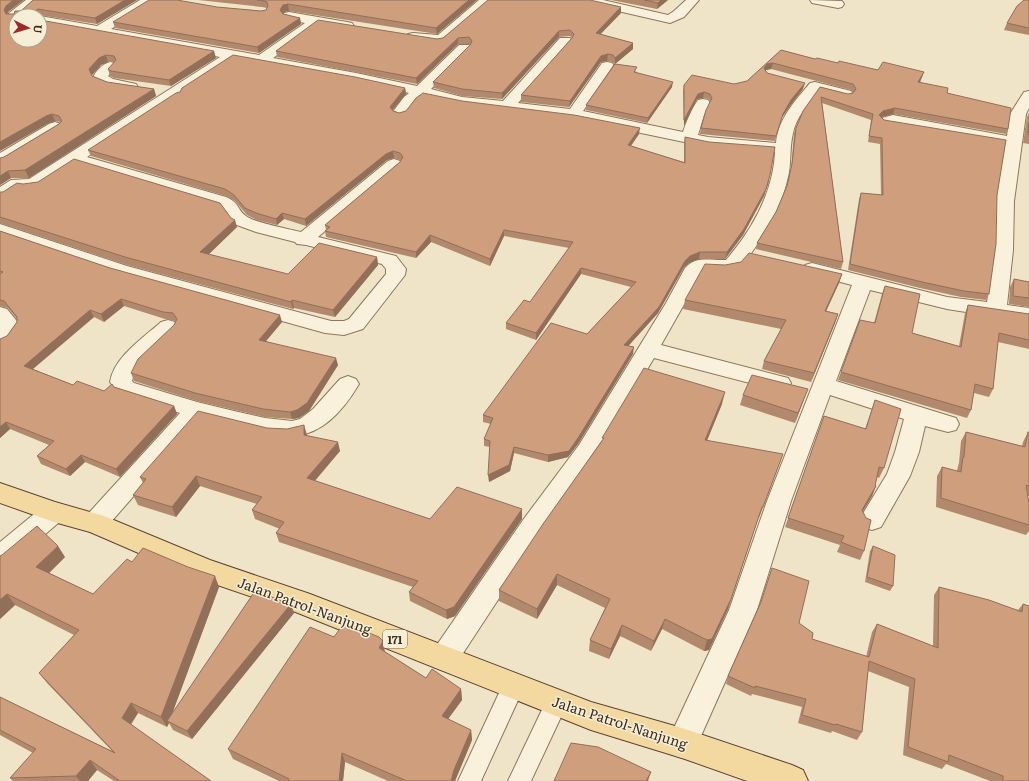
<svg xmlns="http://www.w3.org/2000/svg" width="1029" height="781" font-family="Literata,serif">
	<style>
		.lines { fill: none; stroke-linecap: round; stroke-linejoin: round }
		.service-casing { stroke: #8d765c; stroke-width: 2 }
		.minor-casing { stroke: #8d765c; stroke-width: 2 }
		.primary-casing { stroke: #5b4430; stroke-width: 2 }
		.service { fill: #faf1dc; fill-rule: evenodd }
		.minor { fill: #faf1dc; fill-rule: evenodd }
		.primary { fill: #f3d9a0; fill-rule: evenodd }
		.wall { fill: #b2896c }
		.shaded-wall { fill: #916f58 }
		.building { fill: #cf9f7d; stroke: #916f58 }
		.labels { text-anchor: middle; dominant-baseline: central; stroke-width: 3; stroke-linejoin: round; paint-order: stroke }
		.shield { fill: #f7eed8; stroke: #756857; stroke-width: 1 }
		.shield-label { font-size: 11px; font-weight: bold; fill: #3d2e20 }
		.near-street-label { font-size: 14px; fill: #3d2e20; stroke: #f7eed8 }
	</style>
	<rect width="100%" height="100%" fill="#f0e4c8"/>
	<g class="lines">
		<defs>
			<path id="service" d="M514 675 522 678 525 685 481 781H458L506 678Z
				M557 692 565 695 568 702 531 781H508L549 695Z"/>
			<path id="minor" d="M26 0H40L22 16H16V19H9L8 16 9 13Z
				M140 0H155L153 3 111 29 259 55 305 23 284 19 283 16 284 13 289 12 347 22 352 23 354 26 352 29 347 30 319 25 273 58 356 73 417 86 459 45H469L471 48 469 51 431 89 462 97 503 101 560 38H570L572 41 570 44 518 103 570 109 602 63 607 62 612 63 614 66 583 111 683 132C687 120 691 110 698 100L703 99 708 100 710 103 704 115 698 135 708 137 776 143C778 119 795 101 810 83L815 82 851 91 853 94 851 97 846 98 818 91C809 104 796 117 793 133 789 149 792 165 787 181 779 214 760 243 739 269L723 272 703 271 661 345 788 378 791 383 788 388 780 391 654 358 595 457 541 534 454 667 444 671 434 667 430 658 434 649 523 520 579 445 666 303 685 268C696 255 712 261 726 260 752 230 773 193 775 152L708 147 574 119 462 105 423 97 415 103 405 116 400 118 395 116 392 113 404 97 409 93 356 81 234 59 87 157 226 197C241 204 237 210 246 216 255 223 289 229 301 232L388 161 394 159 400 161 402 164 400 167 318 237 396 256 406 269 405 275 363 329 344 335 325 333 113 274 0 235V224L127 266 331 321H344L349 319 386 274V269L382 264 306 245 297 244 295 242 256 232 234 224 223 209 214 205 76 164 40 188 26 190 20 189 6 198 0 199V187L11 180 29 179 220 57 40 24V16L97 26Z
				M479 0H493L446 42C435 45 419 43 408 40L406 37 408 34 413 33 438 35Z
				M581 0H603L668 15 674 11 686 0H699L684 17 670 23 583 3Z
				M810 0 842 1 844 4 842 7 838 8 812 3Z
				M110 62 115 63 117 66 108 76 113 79 136 84 138 87 136 90C125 93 100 88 93 78 95 71 103 64 110 62Z
				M1029 91V108L1026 114 1014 201 1013 250 1007 305 1029 308V322L947 309 870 290 836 381 956 418 959 424 956 430 948 432 925 426 919 452 910 476 881 527 872 530 863 527 859 520 887 474 895 452 904 419 830 395 791 501 757 610 693 754 682 758 671 754 667 743 729 610 767 501 852 285 805 273 802 269 805 265 812 263 947 297 987 302 995 250 996 201 1005 145 893 125 882 124 879 121 882 118 893 115 1007 136 1010 114 1024 92Z
				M55 122 61 124 63 127 61 130 6 163 0 165V153L49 124Z
				M0 307 7 309 20 325C18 335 10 345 0 348Z
				M168 320 175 322 178 327 175 332C160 346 137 360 132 381L134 383 197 402 234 411 265 418 292 421 300 419 313 409 340 379 348 376 356 379 359 384C314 460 271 437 201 419L104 530 95 533 86 530 82 523 86 516 180 413 118 393 110 382C114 357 143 338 161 322Z
				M54 502 63 505 66 512 63 519 9 565 0 568V542L45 505Z"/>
			<path id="primary" d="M0 483 55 502 104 516 210 560 310 594 591 702 682 728 792 765 803 770 808 781H747L682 758 591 730 293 611 194 577 90 532 54 522 0 503Z"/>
		</defs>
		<!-- service casing -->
		<use href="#service" class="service-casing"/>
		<!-- minor casing -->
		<use href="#minor" class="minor-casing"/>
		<!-- primary casing -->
		<use href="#primary" class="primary-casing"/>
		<!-- service -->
		<use href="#service" class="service"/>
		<!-- minor -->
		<use href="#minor" class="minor"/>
		<!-- primary -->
		<use href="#primary" class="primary"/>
	</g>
	<!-- wall -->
	<path class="wall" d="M0 0 8 12 7 14H14L21 11 33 0H137L97 24 39 15V16H16L216 58 171 86 114 78 110 76 108 69 115 62H108L101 65 92 75V76L107 82 154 89 156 96 29 178H11L0 185 4 157 59 124 61 122 55 121 49 123Z
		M198 0H477L437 34 289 11 284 12 283 14 300 18 301 24 259 53 115 28 113 22 217 7 261 11 266 10 267 8 262 7Z
		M611 0H668L657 9Z
		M1029 0V35L1004 30 1007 23Z
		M621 7V13L600 34 633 43V49L615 64 637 72H636L672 87 647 123 586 110V105L614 64 612 62 607 61 601 62 569 107 521 102V95L572 38 570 36 559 37 502 99 462 96 434 88 433 82 470 45 469 44H458L417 84 277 57 276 51 437 39Z
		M781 50 815 59 878 70 924 72 922 77 920 83 947 93 1008 129 1006 134 893 114 881 117 884 120 997 195 989 294 986 300 961 297 920 288 848 270 859 199 861 193 881 195 880 144 868 142 871 120 822 103 843 262 841 269 756 249 757 243 776 212 787 186 791 170 794 133 796 128 820 87 848 94 853 93 851 90 771 69 766 70H765L767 73 803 89 790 106 781 119 775 141 700 134 701 128 710 102 709 99 703 98 697 99 684 126 683 91 684 85 734 84 747 81Z
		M405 88 406 94 393 110 399 113 462 101 639 134 631 146 684 162V144L685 137 769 182 764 196 743 235 725 259H699L689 263 684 267 658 313 628 346 633 354 578 444 568 457 548 462 514 453 510 471 489 482 490 447 484 446V439L491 424 483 422V415L587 334 631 287 581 274 536 340 506 329V323L530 302 569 248 504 236 490 266 431 242 416 258 326 237 325 231 326 230 325 225 400 162 401 160H400L394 158 387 160 306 226 284 219 277 225 257 220 247 215 235 201 226 196 91 156 88 150Z
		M1029 113V144L1023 143 1027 117Z
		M0 192 237 227 208 254 288 274 377 257 378 265 335 317 294 308 293 309 127 265 0 223Z
		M0 231 110 268 282 322 266 341 338 365 309 411 299 418 292 419 265 417 197 401 134 381 131 373 174 325 175 321 165 319 124 306 104 322 94 317 33 369 73 385 104 391 114 387 174 406 177 414 120 477 85 462 70 476 41 464 37 456 49 445 10 429 0 438 7 336 17 322V319L8 308 0 306Z
		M842 274 839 283 826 311 838 314 835 323 811 382 762 369 764 361 781 329 683 309 685 300Z
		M1014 279 1029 282V307L1009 304 1010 287Z
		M885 286 912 333 959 346 965 313 968 305 1029 314V349L998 342 993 389 989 397 974 393 971 410 967 418 838 380 860 320 874 323 882 294Z
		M743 395 804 399 795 423 740 405Z
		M875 400 884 468 879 478 877 477 875 486H876L872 496 863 511 864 551 860 560 837 552 840 545 785 527 824 416 865 429Z
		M722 404 707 441 779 465 759 518H758L728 609 709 650 704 651 662 629 651 651 620 636 609 659 589 651 590 640 605 608 557 585 537 619 499 601V590L602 440Z
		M267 428 307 436 340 451 315 481 430 519H522L455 616 447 619 410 601 409 592 413 587 279 542 276 533 280 529 255 519 252 510 257 504 200 486 176 517 138 505 133 495 143 483 140 477Z
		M966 432 1022 446 1023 442 1028 432H1029V496H1028L1029 504V531L1026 535 936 507 937 476 942 467 957 471 958 466 959 463 961 441Z
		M873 546 893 586 890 591 865 582 870 551Z
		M0 556 65 557 49 573 93 594 132 562 219 587 172 714 291 604 294 613 192 739 173 730 169 723 167 727 138 713 131 725 211 781H114L97 770 88 781H13L10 778 33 753 0 735V697L112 751 47 683 39 673 74 635 15 605 0 619Z
		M772 568 799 623 812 639 866 657 872 632 877 624 933 646 934 595 939 587 1018 610 1023 604 1029 781H990L946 764 942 769 903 755 909 687 868 671 862 732 857 740 832 731 831 733 798 723 802 707 752 694 751 696 726 684 728 676 760 605Z
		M334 637 385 652 426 678 461 689 462 700 448 719 471 730 472 740 455 781H388L345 762 343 781H279L233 759 228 749Z"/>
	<!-- shaded-wall -->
	<path class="shaded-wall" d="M13 0H24L8 12 7 16 4 10 6 6Z
		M125 0H137L97 24 95 18Z
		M469 0H477L437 34 436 28Z
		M661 0H668L657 9 658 3Z
		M288 4 289 11 284 12 282 16 280 10 283 5Z
		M621 7V13L595 40 596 33Z
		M37 9 39 15V16H37Z
		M300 18 301 24 259 53 257 47Z
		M559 31V37L502 99V93Z
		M458 38V44L417 84 416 78Z
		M633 43V49L615 64V58Z
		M214 51 216 58 171 86 169 80Z
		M608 54 607 61 601 62 569 107 570 101 601 56Z
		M106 55 108 62 101 65 92 75 89 69 99 58Z
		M773 63 771 69 766 70 763 73 764 68 767 64Z
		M924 72 922 77 917 88 918 82Z
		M673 82 672 87 647 123 648 118Z
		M805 83 803 89 790 106 781 119 775 141 783 114 791 100Z
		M405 88 406 94 390 113V107Z
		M154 89 156 96 29 178 25 170Z
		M704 92 703 98 697 99 684 126V120L698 94Z
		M895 108 893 114 882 117 878 121 879 115 883 111Z
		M52 114 55 121 49 123 0 151V142L46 116Z
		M640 128 639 134 627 151 628 145Z
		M393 151 394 158 387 160 306 226 305 219 386 154Z
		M8 171 11 178 0 185V176Z
		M770 175 764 196 743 235 725 259 727 252Z
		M282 213 284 219 277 225 276 219Z
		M235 220 237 227 203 260 200 252Z
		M504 230V236L490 266V259Z
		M430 235 431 242 416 258V252Z
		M700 252 699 259 689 263 684 267 658 313 623 352 624 345 685 261 690 256Z
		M377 257 378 265 335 317 333 310Z
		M581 268V274L536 340V333Z
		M842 274 839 283 822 320 825 311Z
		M121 299 124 306 104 322 101 314Z
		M292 300 294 308 293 309 291 302Z
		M90 310 94 317 28 373 24 366Z
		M838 314 835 323 811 382 814 373Z
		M280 315 282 322 261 347 259 340Z
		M634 347 633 354 578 444 568 457 548 462V455Z
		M336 358 338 365 309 411 299 418 292 419 290 412Z
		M808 389 804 399 795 423 798 413Z
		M725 392 722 404 702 452 705 440Z
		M174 406 177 414 120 477 116 469Z
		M6 422 10 429 0 438V427Z
		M304 425 307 435 306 444 304 435Z
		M338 442 340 451 309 487 307 478Z
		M514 447V453L510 471 489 482 488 475Z
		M81 455 85 462 70 476 66 469Z
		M196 476 200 486 176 517 172 507Z
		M876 486 872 496 858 519 862 510Z
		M762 507 728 609 709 650 704 651 707 640Z
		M522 509V519L455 616 447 619 446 610Z
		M58 546 65 557 44 578 36 567Z
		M557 574V585L537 619V609Z
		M215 576 219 587 169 722 167 721 169 723 167 727 161 717Z
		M7 594 15 605 0 619V600Z
		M291 604 294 613 192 739 187 731Z
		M665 619 662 629 651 651 654 641Z
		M622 625 620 636 609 659 611 649Z
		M383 641 385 652 379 648Z
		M461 689 462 700 443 726 442 716Z
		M131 703 138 713 128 728 122 718Z
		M471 730 472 740 455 781H451L454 770Z
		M342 753 345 762 343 781H339Z
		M90 760 97 770 88 781H80L76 776Z
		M651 772 648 781H646Z"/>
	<!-- building -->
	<path class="building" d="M0 0H13L6 6 4 10 6 14H14L15 11H21L33 0H125L95 18 37 9V16H16V40H40V20L214 51 169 80 111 71 108 69 116 60 114 56 106 55 99 58 89 69 92 76 107 82 154 89 25 170 8 171 0 176V158L4 157 59 124 62 121 59 116 52 114 46 116 0 142Z
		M149 0H177L217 7 261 11 266 10 268 6 267 2 261 0H257H469L436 28 288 4 283 5 280 10 283 14 300 18 257 47 113 22Z
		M488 0H590L621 7 596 33 633 43 615 58 613 55 608 54 601 56 570 101 521 95 572 38 574 34 570 30 559 31 502 93 462 89 433 82 470 45 472 41 469 37 458 38 416 78 276 51 318 20 437 39 443 38Z
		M644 0H661L658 3Z
		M1024 0H1029V28L1007 23 1017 6Z
		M781 50 815 59 817 58 838 63 839 61 878 70 883 62 924 72 918 82 948 88 947 93 1011 108 1008 129 895 108 883 111 879 115 884 120 1006 140 997 195 996 244 989 294 964 291 922 282 850 264 861 193 883 195 882 138 869 136 873 114 821 97 843 262 757 243 776 212 787 186 792 164 796 128 803 111 820 87 848 94 853 93 856 89 853 84 773 63 767 64 764 68 767 73 805 83 791 100 783 114 776 136 701 128 706 110 712 98 710 94 704 92 698 94 684 120V85L692 75 734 84 747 81Z
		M233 55 355 77 405 88 390 107 393 111 399 113 406 111 416 98 423 93 462 101 574 115 640 128 628 145 685 163V137L709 142 775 147 770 175 766 189 744 229 727 252H700L690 256 685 261 659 307 624 345 634 347 578 438 569 451 548 455 514 447 509 465 488 475 490 441 484 439 493 418 483 415 551 323 587 334 636 282 581 268 536 333 506 323 524 300 530 302 573 242 504 230 490 259 430 235 416 252 325 231 330 227 325 225 400 162 403 157 400 153 393 151 386 154 305 219 282 213 276 219 256 213 245 208 234 195 225 189 88 150 176 93 180 92 182 88Z
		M615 64 637 67 634 72 673 82 648 118 586 105Z
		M1029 123V135L1028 134Z
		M74 159 220 203 231 218 235 220 200 252 288 274 319 243 377 257 333 310 292 300 291 302 125 257 0 217V192H3L17 183 23 184 38 182Z
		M0 231 110 268 280 315 259 340 336 358 307 403 297 410 290 412 263 409 195 393 131 373 138 359 174 325 177 319 173 313 163 312 121 299 101 314 90 310 24 366 73 385 77 381 104 391 112 384 114 387 174 406 116 469 81 455 66 469 37 456 54 441 6 422 0 427V339L7 336 17 322V317L4 301 0 300V274L3 272 0 271Z
		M749 253 842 274 825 311 838 314 814 373 764 361 786 320 685 300 705 264 725 265 741 262Z
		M1014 279 1029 282V298L1013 296Z
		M885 286 920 294 912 333 961 347 968 305 1029 314V340L999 333 993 389 975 384 971 410 841 372 860 320 875 323Z
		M644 368 725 392 705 440 783 454 763 507H762L731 599 712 639 707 640 665 619 654 641 622 625 611 649 590 640 610 599 557 574 537 609 499 590 543 524 604 438H602Z
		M752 375 808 389 798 413 743 395Z
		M875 400 901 409 884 468 879 467 875 486H876L862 510 866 518 871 520 864 551 841 542 844 536 788 518 824 416 866 429Z
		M198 411 267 428 287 429 304 425V435L338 442 307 478 430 519 457 487 522 509 454 607 446 610 409 592 418 581 276 533 284 522 252 510 262 497 196 476 172 507 133 495 146 479 140 477Z
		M966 432 1025 447 1028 432H1029V486L1026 485 1029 504V525L941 498 942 467 961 472 963 457H964Z
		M37 526 58 546 36 567 93 594 127 559 132 562 143 548 188 567 215 576 161 717 131 703 122 718 211 781H120L90 760 76 776 10 778 36 749 0 730V697L115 753 39 673 79 630 7 594 0 600V556L2 555Z
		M873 546 895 555 893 586 867 577Z
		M772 568 809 581 799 623 813 633 812 639 869 657 877 624 938 648 939 587 989 600 1022 612 1023 604 1029 606V781H1004L1003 780V776L949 755 948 762 908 747 915 679 869 661 862 732 836 724 835 725 802 715 806 699 755 686V688L728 676 761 602Z
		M255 591 291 604 187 731 167 721Z
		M344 623 379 637 383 641 379 648 426 678 432 669 461 689 442 716 471 730 454 770 451 781H407L342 753 339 781H288L289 779 228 749 310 627 334 637Z
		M571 743 598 747 651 772 646 781H554Z"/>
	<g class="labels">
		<!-- shield labels -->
		<rect class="shield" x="383" y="630" width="24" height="18" rx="3"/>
		<g class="shield-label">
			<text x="395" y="639">171</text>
		</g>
		<!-- near-street labels -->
		<g class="near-street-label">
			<text transform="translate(305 605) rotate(20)">Jalan Patrol-Nanjung</text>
			<text transform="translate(620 722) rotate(18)">Jalan Patrol-Nanjung</text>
		</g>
	</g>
	<!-- north arrow -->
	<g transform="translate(28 28) rotate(95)"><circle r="19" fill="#f7eed8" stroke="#ada18e"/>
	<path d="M0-3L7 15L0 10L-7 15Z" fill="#9e2a2b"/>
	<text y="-6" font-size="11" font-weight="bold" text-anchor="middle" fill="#3d2e20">U</text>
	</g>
</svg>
